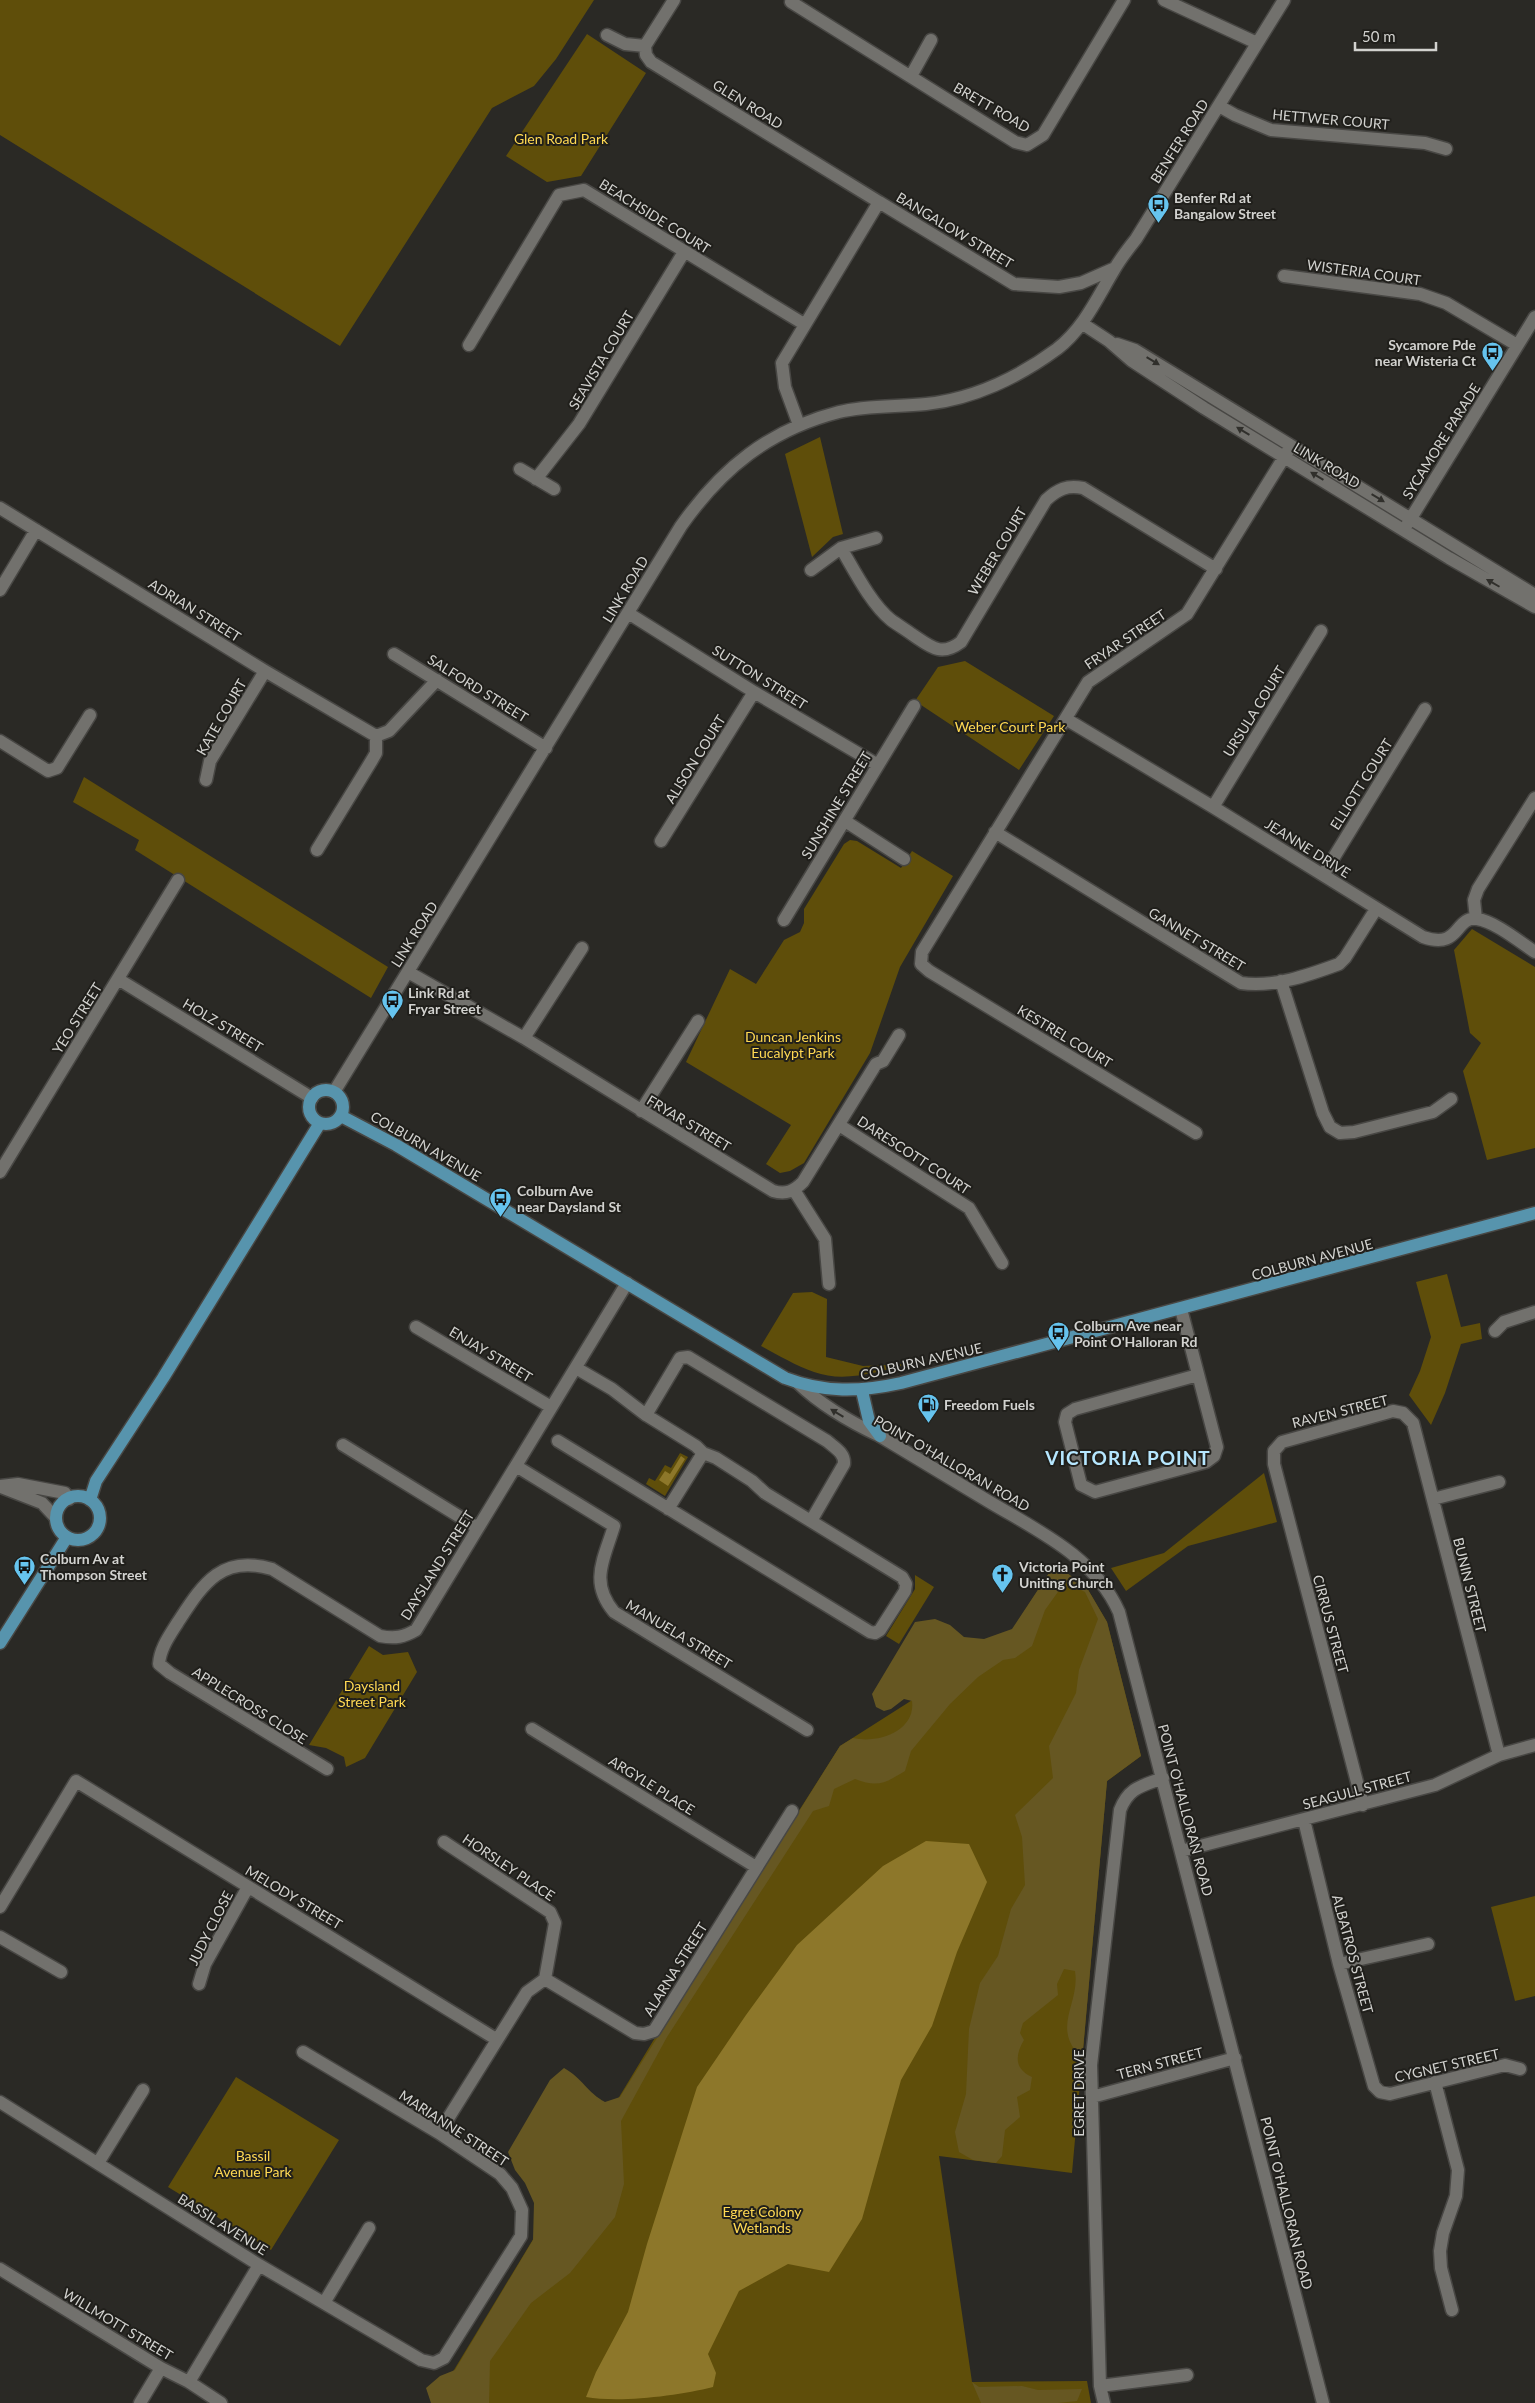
<svg xmlns="http://www.w3.org/2000/svg" width="1535" height="2403" font-family="Lato,sans-serif">
	<style>
		.green { fill: #5f4e0a }
		.forest { fill: #665722 }
		.water { fill: #8d772a }
		.lines { fill: none; stroke-linecap: round; stroke-linejoin: round }
		.minor-casing { stroke: #484744; stroke-width: 15 }
		.major-casing { stroke: #484744; stroke-width: 15 }
		.minor { stroke: #72716d; stroke-width: 12 }
		.major { stroke: #5794ad; stroke-width: 12 }
		.oneway { fill: #302f2b }
		.labels { text-anchor: middle; dominant-baseline: central; stroke-width: 4; stroke-linejoin: round; paint-order: stroke }
		.street-label { font-size: 14px; fill: #d2d2cf; stroke: #201f1b }
		.park-label { font-size: 14px; fill: #ffd953; stroke: #201f1b }
		.poi-label { font-size: 14px; font-weight: bold; fill: #d2d2cf; stroke: #201f1b; text-anchor: start }
		.district-label { font-size: 19px; font-weight: bold; letter-spacing: 1px; fill: #b6e7ff; stroke: #201f1b }
	</style>
	<rect width="100%" height="100%" fill="#2a2925"/>
	<!-- green -->
	<path class="green" d="M0 0H594L556 59 534 86 492 108 340 346 0 135Z
		M587 34 646 73 581 176 547 182 506 156Z
		M820 437 843 534 833 537 812 557 785 454Z
		M965 661 1054 716 1019 770 915 701 938 667Z
		M84 777 388 967 371 998 135 850 139 840 73 802Z
		M850 840 857 841 901 868 912 851 953 876 900 967 870 1053 804 1163 790 1171 780 1173 766 1164 791 1125 686 1062 730 969 756 984 784 940 800 932 804 923V909L844 844Z
		M1472 929 1535 967V1148L1487 1160 1463 1071 1481 1043 1470 1033 1454 950Z
		M1447 1274 1461 1327 1480 1323 1482 1339 1461 1344 1445 1393 1431 1425 1409 1395 1420 1371 1431 1337 1416 1282Z
		M812 1292 827 1299 826 1357 863 1366 907 1364C878 1372 844 1383 814 1372 796 1366 778 1355 761 1346L793 1293Z
		M680 1453 688 1457 665 1496 646 1484 649 1478 655 1481 665 1465 671 1468Z
		M1264 1473 1277 1522 1188 1546 1126 1591 1111 1568 1164 1553Z
		M1055 1564 1087 1588 1107 1622 1141 1756 1107 1781 1072 2173 939 2156 972 2382 1087 2381 1091 2403H434L653 2041 840 1746 1005 1641Z
		M915 1575 934 1587 899 1644 886 1636 915 1589Z
		M369 1646 383 1655 408 1652 417 1672 365 1758 346 1767 344 1757 326 1748 309 1745Z
		M1535 1896V1996L1515 2001 1491 1907Z
		M236 2077 339 2140 271 2250 168 2187Z"/>
	<!-- forest -->
	<path class="forest" d="M1055 1564 1087 1588 1107 1622 1141 1756 1107 1781 1083 2050H1075C1055 2024 1080 2001 1075 1971L1064 1969 1057 1984 1058 1995 1023 2023 1020 2033 1024 2040C1015 2055 1014 2069 1032 2077L1030 2090 1017 2097 1020 2117 1005 2130 1002 2156 996 2163 973 2160 959 2152 955 2132 966 2094 969 2029 980 1983 998 1956 1011 1909 1025 1885 1022 1837 1015 1815 1053 1778 1049 1746 1076 1693 1079 1670 1098 1619 1085 1592 1065 1582 1045 1610 1032 1646 1015 1658 1003 1660 978 1677 950 1704 911 1751 905 1771C885 1783 878 1788 855 1779L834 1789 829 1806 813 1811 667 2037 621 2121 624 2184 615 2217 570 2273 531 2303 490 2361 489 2403H431L426 2388 440 2376 455 2370 533 2240 534 2203 525 2183 515 2170 508 2152 550 2080 564 2068C582 2078 588 2093 605 2102L620 2097 840 1746 853 1738C878 1744 916 1731 912 1701L904 1699 891 1709 884 1711 876 1707 872 1694 915 1622 935 1619 950 1625 964 1637 984 1639 1012 1629Z
		M972 2382 979 2387 1022 2386 1038 2390 1082 2389 1077 2401 1058 2403H981Z"/>
	<!-- water -->
	<path class="water" d="M681 1456 685 1459 668 1486 659 1480 665 1471 670 1474Z
		M926 1841 969 1844 987 1882 957 1952 932 2026 901 2080 862 2219 829 2272 788 2264 739 2291 708 2354 716 2373 713 2387C678 2396 619 2403 586 2397L596 2372 628 2312 647 2244 697 2087 746 2015 797 1945 883 1866Z"/>
	<g class="lines">
		<defs>
			<path id="minor" d="M1164 0 1257 43
				M791 2 1015 142 1027 145 1043 135 1124 0
				M607 35 625 44 645 46 646 55 651 62 879 202
				M645 46 674 0
				M911 76 931 40
				M1219 106 1235 115 1271 130 1425 143 1446 149
				M1284 276 1420 294 1446 303 1517 345
				M1083 324 1109 341 1132 361 1204 408 1449 558 1535 607
				M1117 344 1135 350 1535 595
				M469 345 559 195 584 190 804 324
				M799 425 785 387 782 363 879 202 1014 284 1059 287 1081 283 1115 268
				M520 469 554 489
				M536 479 579 424 684 252
				M0 508 265 671 376 736
				M1408 523 1535 317
				M841 548C854 570 871 604 891 620 898 625 906 630 913 635 931 647 941 657 961 642L1046 500C1058 489 1067 485 1083 488L1216 569
				M811 570 841 548 876 538
				M0 590 36 530
				M628 613 754 692 878 765
				M394 654 546 748
				M1066 719 1213 807 1423 937C1461 950 1454 916 1477 919 1494 921 1520 942 1535 952
				M0 741 48 771 57 768 90 715
				M206 780 210 761 265 671
				M1213 807 1321 631
				M845 821 904 859
				M995 832 1241 983C1273 988 1309 975 1339 964L1345 958 1376 909
				M661 841 754 692
				M317 850 372 760 376 753V736L389 731 437 680
				M1323 875 1425 709
				M1476 919 1474 900 1478 889 1535 798
				M784 920 914 706
				M408 972 524 1038 773 1191C786 1195 794 1191 803 1182L876 1064 883 1061 899 1035
				M118 979 312 1098
				M1281 981 1323 1113 1330 1127 1340 1133 1354 1132 1433 1112 1451 1099
				M524 1038 582 948
				M334 1092 681 526C722 468 769 430 839 412 867 405 897 407 926 404 973 399 1019 377 1057 349 1084 328 1097 298 1114 270 1120 259 1128 249 1136 239L1284 0
				M641 1111 698 1021
				M839 1125 969 1208 1002 1263
				M1196 1133 929 971 921 964 922 952 1088 682 1187 614 1291 446
				M0 1172 178 880
				M794 1190 825 1239 829 1284
				M1181 1309 1217 1447 1214 1456 1206 1462 1095 1492 1081 1485 1065 1422 1067 1414 1075 1409 1198 1375
				M416 1327 551 1407
				M1495 1331 1504 1322 1535 1312
				M798 1383C822 1406 850 1422 880 1436 916 1458 952 1479 988 1501 1038 1531 1094 1556 1119 1612L1323 2403
				M646 1415 680 1358 688 1357 827 1441C835 1448 845 1453 844 1464L811 1521
				M558 1441 870 1632 875 1633 880 1630 905 1591 906 1584 902 1577 765 1493 752 1481 716 1458 703 1453 696 1446 646 1415 612 1389 576 1368
				M343 1445 478 1528
				M516 1466 614 1526C604 1559 589 1582 614 1612L807 1730
				M0 1486 18 1484 65 1493 69 1499
				M1 1487 42 1503 56 1518
				M1433 1499 1499 1482
				M668 1509 703 1453
				M532 1729 756 1867
				M327 1769 170 1673 159 1664C160 1648 170 1635 178 1622 203 1584 221 1554 272 1569L380 1636C395 1639 404 1637 416 1630L627 1283
				M1363 1805 1274 1464V1451L1282 1442 1393 1411 1403 1413 1413 1423 1499 1755
				M1304 1820 1339 1964 1374 2086 1380 2092 1390 2094 1505 2065 1520 2069
				M444 1842 550 1912 555 1923 545 1979
				M1181 1851 1435 1785 1499 1755 1535 1745
				M0 1907 76 1781 496 2039
				M0 1937 61 1972
				M1339 1964 1428 1944
				M199 1984 205 1964 248 1887
				M1435 2082 1458 2170 1456 2196 1443 2233 1440 2251 1441 2268 1452 2310
				M1092 2097 1235 2058
				M0 2102 259 2265 421 2360 434 2363 444 2358 521 2236 522 2210 512 2188 500 2174 439 2133 303 2052
				M439 2133 527 1992 545 1979 635 2033 644 2034 654 2031 792 1811
				M98 2163 143 2090
				M0 2269 161 2368 189 2382 221 2403
				M324 2303 369 2228
				M189 2382 259 2265
				M1100 2386 1187 2375
				M140 2403 161 2368
				M1104 2403 1100 2386 1091 2065 1120 1810C1129 1787 1142 1786 1163 1778"/>
			<path id="major" d="M309 1107a17 17 0 1 1 34 0a17 17 0 1 1-34 0Z
				M341 1116 396 1145 785 1378C824 1393 860 1392 901 1383L1535 1213
				M862 1391 869 1421 880 1436
				M56 1518a22 22 0 1 1 44 0a22 22 0 1 1-44 0Z
				M90 1500 96 1481 163 1378 320 1123
				M0 1643 67 1537"/>
		</defs>
		<!-- minor casing -->
		<use href="#minor" class="minor-casing"/>
		<!-- major casing -->
		<use href="#major" class="major-casing"/>
		<!-- minor -->
		<use href="#minor" class="minor"/>
		<!-- major -->
		<use href="#major" class="major"/>
	</g>
	<!-- one-way arrows -->
	<defs><path id="oneway-solid" d="M-6-.8H1V-3.2L6.5 0L1 3.2V.8H-6Z" transform="scale(1.25)"/></defs>
	<g class="oneway">
		<use href="#oneway-solid" transform="translate(1153 361) rotate(31)"/>
		<use href="#oneway-solid" transform="translate(1243 431) rotate(-149)"/>
		<use href="#oneway-solid" transform="translate(1317 476) rotate(-149)"/>
		<use href="#oneway-solid" transform="translate(1378 498) rotate(31)"/>
		<use href="#oneway-solid" transform="translate(1493 583) rotate(-150)"/>
		<use href="#oneway-solid" transform="translate(837 1413) rotate(-149)"/>
	</g>
	<!-- icons -->
	<defs>
		<symbol id="bus-pin" viewBox="-11 -11 22 30"><path d="M0 17L-7.5 6A9.5 9.5 0 1 1 7.5 6Z" fill="#66c4ef" stroke="#201f1b"/><path d="M-5-6H5V4H4V6H2V4H-2V6H-4V4H-5ZM-3.5-4V0h7V-4ZM-3.5 1.2v1.5H-2V1.2ZM2 1.2v1.5H3.5V1.2Z" fill="#111"/></symbol>
		<symbol id="fuel-pin" viewBox="-11 -11 22 30"><path d="M0 17L-7.5 6A9.5 9.5 0 1 1 7.5 6Z" fill="#66c4ef" stroke="#201f1b"/><path d="M-5.5-6h7V0h2V4h1.3V-2.5L3-4.5l.8-.8L6-3V5H2.5V1h-1V6h-7ZM-4.2-4.7v3.2H.2V-4.7Z" fill="#111"/></symbol>
		<symbol id="church-pin" viewBox="-11 -11 22 30"><path d="M0 17L-7.5 6A9.5 9.5 0 1 1 7.5 6Z" fill="#66c4ef" stroke="#201f1b"/><path d="M-1.2-6h2.4v3.5h3.3v2.4h-3.3V6h-2.4V-.1h-3.3v-2.4h3.3Z" fill="#111"/></symbol>
	</defs>
	<g fill-rule="evenodd">
		<use href="#bus-pin" x="1146" y="192" width="25" height="34"/>
		<use href="#bus-pin" x="1480" y="340" width="25" height="34"/>
		<use href="#bus-pin" x="380" y="988" width="25" height="34"/>
		<use href="#bus-pin" x="488" y="1186" width="25" height="34"/>
		<use href="#bus-pin" x="1046" y="1320" width="25" height="34"/>
		<use href="#fuel-pin" x="916" y="1392" width="25" height="34"/>
		<use href="#bus-pin" x="12" y="1554" width="25" height="34"/>
		<use href="#church-pin" x="990" y="1562" width="25" height="34"/>
	</g>
	<g class="labels">
		<!-- street labels -->
		<g class="street-label">
			<text transform="translate(748 104) rotate(32)">GLEN ROAD</text>
			<text transform="translate(992 107) rotate(30)">BRETT ROAD</text>
			<text transform="translate(1331 119) rotate(5)">HETTWER COURT</text>
			<text transform="translate(1179 141) rotate(-58)">BENFER ROAD</text>
			<text transform="translate(655 216) rotate(32)">BEACHSIDE COURT</text>
			<text transform="translate(955 230) rotate(31)">BANGALOW STREET</text>
			<text transform="translate(1364 272) rotate(8)">WISTERIA COURT</text>
			<text transform="translate(601 360) rotate(-59)">SEAVISTA COURT</text>
			<text transform="translate(1441 441) rotate(-58)">SYCAMORE PARADE</text>
			<text transform="translate(1327 465) rotate(31)">LINK ROAD</text>
			<text transform="translate(997 551) rotate(-59)">WEBER COURT</text>
			<text transform="translate(625 589) rotate(-59)">LINK ROAD</text>
			<text transform="translate(195 610) rotate(32)">ADRIAN STREET</text>
			<text transform="translate(1125 639) rotate(-34)">FRYAR STREET</text>
			<text transform="translate(760 677) rotate(32)">SUTTON STREET</text>
			<text transform="translate(478 688) rotate(32)">SALFORD STREET</text>
			<text transform="translate(1254 711) rotate(-58)">URSULA COURT</text>
			<text transform="translate(221 717) rotate(-60)">KATE COURT</text>
			<text transform="translate(695 759) rotate(-58)">ALISON COURT</text>
			<text transform="translate(1361 784) rotate(-58)">ELLIOTT COURT</text>
			<text transform="translate(836 805) rotate(-59)">SUNSHINE STREET</text>
			<text transform="translate(1308 848) rotate(32)">JEANNE DRIVE</text>
			<text transform="translate(414 934) rotate(-58)">LINK ROAD</text>
			<text transform="translate(1197 939) rotate(31)">GANNET STREET</text>
			<text transform="translate(77 1018) rotate(-58)">YEO STREET</text>
			<text transform="translate(223 1025) rotate(31)">HOLZ STREET</text>
			<text transform="translate(1065 1036) rotate(31)">KESTREL COURT</text>
			<text transform="translate(689 1123) rotate(31)">FRYAR STREET</text>
			<text transform="translate(426 1146) rotate(30)">COLBURN AVENUE</text>
			<text transform="translate(914 1155) rotate(33)">DARESCOTT COURT</text>
			<text transform="translate(1312 1259) rotate(-15)">COLBURN AVENUE</text>
			<text transform="translate(491 1354) rotate(31)">ENJAY STREET</text>
			<text transform="translate(921 1361) rotate(-13)">COLBURN AVENUE</text>
			<text transform="translate(1340 1411) rotate(-14)">RAVEN STREET</text>
			<text transform="translate(952 1463) rotate(30)">POINT O'HALLORAN ROAD</text>
			<text transform="translate(437 1565) rotate(-58)">DAYSLAND STREET</text>
			<text transform="translate(1470 1585) rotate(76)">BUNIN STREET</text>
			<text transform="translate(1331 1624) rotate(75)">CIRRUS STREET</text>
			<text transform="translate(679 1634) rotate(31)">MANUELA STREET</text>
			<text transform="translate(250 1705) rotate(32)">APPLECROSS CLOSE</text>
			<text transform="translate(652 1785) rotate(32)">ARGYLE PLACE</text>
			<text transform="translate(1357 1790) rotate(-15)">SEAGULL STREET</text>
			<text transform="translate(1186 1810) rotate(75)">POINT O'HALLORAN ROAD</text>
			<text transform="translate(509 1867) rotate(34)">HORSLEY PLACE</text>
			<text transform="translate(294 1897) rotate(31)">MELODY STREET</text>
			<text transform="translate(210 1928) rotate(-63)">JUDY CLOSE</text>
			<text transform="translate(1353 1954) rotate(75)">ALBATROS STREET</text>
			<text transform="translate(675 1969) rotate(-58)">ALARNA STREET</text>
			<text transform="translate(1160 2063) rotate(-15)">TERN STREET</text>
			<text transform="translate(1447 2065) rotate(-13)">CYGNET STREET</text>
			<text transform="translate(1078 2093) rotate(-90)">EGRET DRIVE</text>
			<text transform="translate(454 2128) rotate(33)">MARIANNE STREET</text>
			<text transform="translate(1287 2203) rotate(76)">POINT O'HALLORAN ROAD</text>
			<text transform="translate(223 2224) rotate(32)">BASSIL AVENUE</text>
			<text transform="translate(118 2324) rotate(31)">WILLMOTT STREET</text>
		</g>
		<!-- park labels -->
		<g class="park-label">
			<text x="561" y="138">Glen Road Park</text>
			<text x="1010" y="726">Weber Court Park</text>
			<text x="793" y="1036">Duncan Jenkins<tspan x="793" dy="16">Eucalypt Park</tspan></text>
			<text x="372" y="1685">Daysland<tspan x="372" dy="16">Street Park</tspan></text>
			<text x="253" y="2155">Bassil<tspan x="253" dy="16">Avenue Park</tspan></text>
			<text x="762" y="2211">Egret Colony<tspan x="762" dy="16">Wetlands</tspan></text>
		</g>
		<!-- poi labels -->
		<g class="poi-label">
			<text x="1174" y="197">Benfer Rd at<tspan x="1174" dy="16">Bangalow Street</tspan></text>
			<text x="1476" y="344" text-anchor="end">Sycamore Pde<tspan x="1476" dy="16">near Wisteria Ct</tspan></text>
			<text x="408" y="992">Link Rd at<tspan x="408" dy="16">Fryar Street</tspan></text>
			<text x="517" y="1190">Colburn Ave<tspan x="517" dy="16">near Daysland St</tspan></text>
			<text x="1074" y="1325">Colburn Ave near<tspan x="1074" dy="16">Point O'Halloran Rd</tspan></text>
			<text x="944" y="1404">Freedom Fuels</text>
			<text x="40" y="1558">Colburn Av at<tspan x="40" dy="16">Thompson Street</tspan></text>
			<text x="1019" y="1566">Victoria Point<tspan x="1019" dy="16">Uniting Church</tspan></text>
		</g>
		<!-- district labels -->
		<g class="district-label">
			<text x="1128" y="1457">VICTORIA POINT</text>
		</g>
	</g>
	<!-- scale -->
	<path d="M1355 42v8h81v-8" fill="none" stroke="#d2d2cf" stroke-width="2.5"/>
	<text x="1362" y="42" font-size="15" fill="#d2d2cf" stroke="#201f1b" stroke-width="4" paint-order="stroke">50 m</text>
</svg>
